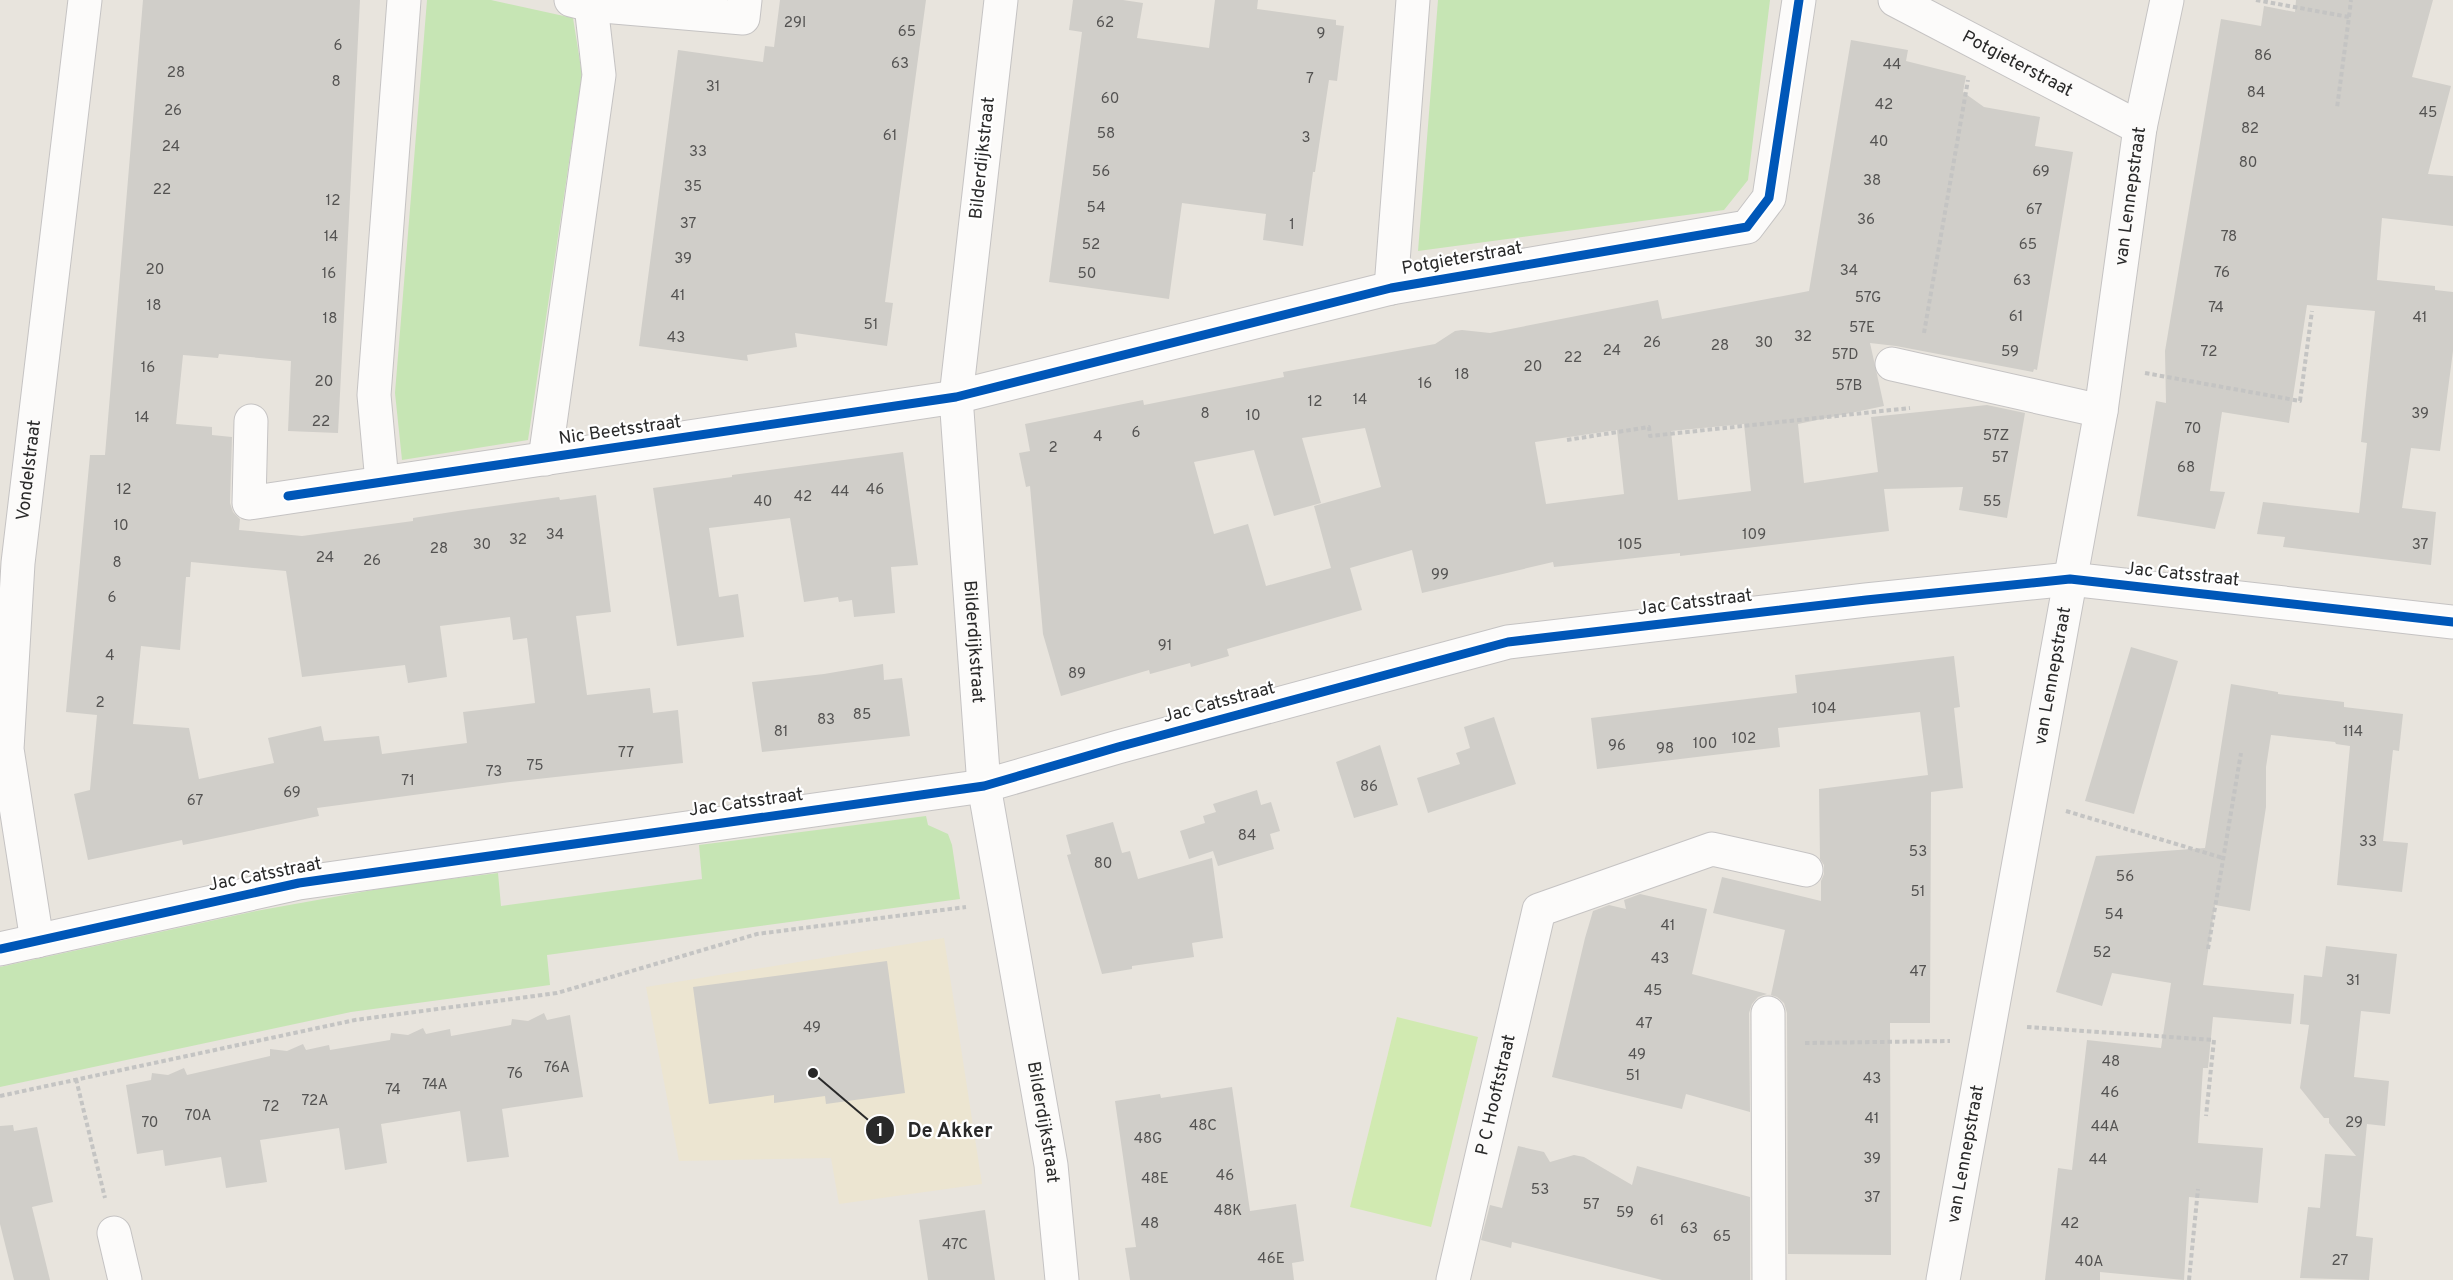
<svg xmlns="http://www.w3.org/2000/svg" width="2453" height="1280" font-family="Overpass,sans-serif">
	<style>
		.education { fill: #ece5d1 }
		.green { fill: #c6e5b4 }
		.pitch { fill: #d1eab1 }
		.building { fill: #d0cec9; fill-rule: evenodd }
		.lines { fill: none; stroke-linecap: round; stroke-linejoin: round }
		.minor-casing { stroke: #c5c3c3; stroke-width: 35 }
		.path { stroke: #c4c4c3; stroke-width: 4; stroke-dasharray: 4.5 3; stroke-linecap: butt }
		.minor { stroke: #fcfbfa; stroke-width: 33 }
		.cycleway-casing { stroke: #fff; stroke-width: 13 }
		.cycleway { stroke: #0057b8; stroke-width: 9 }
		.labels { text-anchor: middle; dominant-baseline: central; stroke-width: 4.5; stroke-linejoin: round; paint-order: stroke }
		.number-label { font-size: 15px; fill: #545352 }
		.street-label { font-size: 18px; fill: #292929; stroke: #fff }
		.leader { fill: none; stroke: #292929; stroke-width: 2 }
		.callout-dot { fill: #292929; stroke: #fff; stroke-width: 2 }
		.mark-label { font-size: 18px; text-anchor: middle; font-weight: bold; fill: #fff }
		.callout-label { font-size: 20px; text-anchor: middle; font-weight: bold; fill: #292929; stroke: #fff; stroke-width: 4.5; stroke-linejoin: round; paint-order: stroke }
	</style>
	<rect width="100%" height="100%" fill="#e8e4dd"/>
	<!-- education -->
	<path class="education" d="M944 938 982 1184 839 1204 831 1158 679 1161 646 987Z"/>
	<!-- green -->
	<path class="green" d="M427 0H491L573 18 582 74 528 440 402 460 395 393Z
		M1438 0H1770L1748 180 1724 210 1418 251Z
		M926 816 928 825 948 834 952 845 960 899 547 955 550 985 351 1012 0 1087V967L256 911 395 886 498 873 501 906 702 879 699 845Z"/>
	<!-- pitch -->
	<path class="pitch" d="M1397 1017 1478 1037 1431 1227 1350 1207Z"/>
	<!-- building -->
	<path class="building" d="M143 0H360L338 433 288 431 291 361 219 354 218 358 183 355 176 424 212 427V435L232 437 230 503 233 512 240 519 239 530 302 536 413 521V518L458 511 559 497 560 500 596 495 611 612 576 616 587 695 650 688 653 713 678 710 683 763 510 782 317 808 319 816 183 845 182 840 88 860 74 794 90 790 97 715 66 712 90 455H105ZM191 562 286 571 302 677 405 665 408 683 447 677 440 626 510 617 513 640 527 638 535 703 463 712 467 743 382 754 379 736 324 741 321 726 268 738 274 763 199 779 189 728 133 724 141 646 180 650 186 577H190Z
		M780 0H926L885 302 893 303 887 346 795 333 797 347 747 355 748 361 639 346 678 50 763 62 765 46 774 47Z
		M1073 0H1123L1143 3 1137 38 1209 48 1215 0H1258L1257 9 1336 20V25L1344 26 1337 81 1329 80 1315 172H1313L1303 246 1263 240 1266 214 1182 203 1169 299 1049 282 1082 32 1069 30Z
		M2296 0H2433L2412 77 2451 86 2428 174 2453 176V226L2382 218 2377 280 2435 286V290L2453 292V351L2440 451 2411 448 2402 508 2436 512 2431 565 2283 547 2285 537 2257 534 2263 502 2359 513 2367 443 2361 442 2375 311 2307 305 2289 423 2222 412 2210 491 2225 492 2215 529 2137 516 2156 401 2166 403 2165 351 2221 19 2261 26 2264 6 2295 12Z
		M1851 40 1908 50 1906 61 1966 76 1963 92 1984 107 2040 117 2035 146 2073 152 2037 370 2034 369 2033 372 1896 346 1870 343 1884 406 1798 424 1804 483 1878 472 1871 417 1987 405 2025 413 2007 518 1959 510 1963 487 1884 489 1889 531 1680 556V553L1554 567 1553 562 1422 593 1412 550 1350 568 1362 610 1227 649 1229 656 1191 667 1190 663 1150 674 1149 670 1061 696 1043 634 1030 486 1026 487 1019 453 1030 451 1025 424 1143 400 1144 405 1284 377 1283 372 1435 344 1455 331 1462 330 1490 333 1658 300 1662 319 1809 291ZM1744 424 1751 491 1678 500 1671 431ZM1365 428 1381 487 1314 506 1331 568 1266 586 1248 524 1214 534 1194 462 1254 450 1274 516 1321 503 1302 438ZM1617 430 1624 494 1546 504 1535 442Z
		M903 452 918 565 891 567 895 613 854 617 852 600 839 602 838 597 804 602 790 518 709 528 719 597 738 594 744 637 677 646 653 488 732 477V475Z
		M2131 647 2178 661 2134 814 2085 801Z
		M1954 656 1960 707 1954 708 1963 788 1931 792 1930 1023H1890L1891 1255 1788 1254 1787 1013 1784 1003 1777 997 1767 994 1758 997 1752 1004 1749 1013 1750 1112 1686 1094 1682 1109 1552 1077 1585 938 1593 911 1609 905 1626 909 1624 900 1640 894 1707 909 1692 974 1771 995 1785 930 1713 913 1722 877 1821 901V881L1824 874V865L1820 859 1819 789 1928 775 1920 712 1778 728 1780 747 1597 769 1591 718 1797 693 1795 675Z
		M883 664 884 680 902 678 910 736 762 752 752 682 824 674Z
		M2231 684 2278 692V694L2344 702V707L2403 714 2399 751 2393 750 2383 841 2408 843 2402 892 2337 885 2350 746 2336 744 2335 742 2271 735 2266 767V807L2250 911 2215 905 2203 985 2294 994 2291 1024 2213 1017 2208 1068H2203L2198 1143 2263 1148 2258 1203 2189 1197 2184 1280 2100 1272V1280H2045L2058 1168 2072 1170 2087 1040 2161 1048 2171 983 2112 973 2102 1006 2056 992 2096 856 2205 848Z
		M1494 717 1516 784 1428 813 1417 778 1460 764 1456 753 1470 748 1464 727Z
		M1380 745 1398 805 1354 818 1336 762Z
		M1257 790 1261 805 1271 802 1280 831 1270 834 1274 849 1218 866 1213 851 1189 859 1180 831 1205 823 1203 816 1216 812 1213 804Z
		M1113 822 1122 853 1130 851 1138 879 1212 858 1223 938 1192 943 1194 957 1132 966V969L1102 974 1067 855 1071 854 1066 835Z
		M2326 946 2397 954 2390 1014 2361 1011 2354 1077 2389 1081 2385 1126 2367 1124 2356 1236 2373 1238 2369 1280 2300 1278 2308 1207 2320 1208 2325 1154 2356 1156 2329 1123V1118H2324L2300 1088 2309 1025 2300 1024 2304 975 2322 977Z
		M887 961 905 1093 826 1104 825 1096 774 1103V1095L709 1104 693 987Z
		M544 1013 547 1020 570 1015 583 1097 502 1109 509 1157 467 1162 460 1111 381 1124 387 1163 345 1170 339 1128 260 1140 267 1182 226 1188 221 1157 165 1166 163 1150 137 1154 126 1085 151 1080 152 1073 168 1075 184 1068 187 1075 270 1056V1049L287 1051 303 1044 306 1050 329 1045 330 1050 390 1040 391 1033 408 1035 423 1028 426 1034 450 1029 451 1036 511 1025 512 1019 528 1021Z
		M1232 1087 1250 1211 1296 1204 1304 1261 1292 1263 1294 1280H1130L1125 1248 1136 1247 1115 1101 1160 1094 1161 1098Z
		M13 1125 14 1131 37 1127 53 1202 32 1207 50 1280H14L0 1224V1126Z
		M1518 1146 1544 1152 1550 1162 1574 1155 1584 1157 1632 1185 1637 1166 1750 1197V1280H1662L1512 1242 1511 1248 1481 1240 1490 1205 1502 1208Z
		M985 1210 995 1280H928L919 1220Z"/>
	<g class="lines">
		<defs>
			<g id="minor">
				<path d="M571 0 591 5 743 18 745 0"/>
				<path id="s1" d="M1001 0 956 397 984 786 1051 1165 1062 1280"/>
				<path id="s2" d="M1895 0 2140 128"/>
				<path d="M1391 288 1413 0"/>
				<path d="M1892 364 2101 411"/>
				<path d="M251 421 249 503 956 397 1391 288 1747 227 1769 198 1799 0"/>
				<path d="M545 459 599 75 591 5"/>
				<path d="M382 482 374 395 404 0"/>
				<path id="s3" d="M37 941 7 749 18 563 85 0"/>
				<path d="M0 949 299 883 984 786 1118 747 1508 642 1866 600 2070 579 2453 622"/>
				<path d="M1768 1013 1769 1280"/>
				<path d="M114 1233 125 1280"/>
				<path id="s4" d="M1453 1280 1539 910 1712 849 1806 870"/>
				<path id="s5" d="M1943 1280 2101 411 2140 128 2167 0"/>
			</g>
		</defs>
		<!-- minor casing -->
		<use href="#minor" class="minor-casing"/>
		<!-- path -->
		<path class="path" d="M2256 0 2349 17 2337 108
			M2349 17 2351 0
			M1924 333 1968 80
			M2145 373 2300 401 2312 311
			M1567 440 1649 427 1650 436 1910 408
			M2066 811 2223 858
			M2208 949 2241 753
			M2027 1027 2214 1040 2206 1116
			M1805 1043 1950 1041
			M76 1079 105 1198
			M0 1096 355 1020 557 993 757 934 966 907
			M2189 1280 2198 1189"/>
		<!-- minor -->
		<use href="#minor" class="minor"/>
		<defs>
			<path id="cycleway" d="M288 496 956 397 1391 288 1747 227 1769 198 1799 0
				M0 949 299 883 984 786 1118 747 1508 642 1866 600 2070 579 2453 622"/>
		</defs>
		<!-- cycleway casing -->
		<use href="#cycleway" class="cycleway-casing"/>
		<!-- cycleway -->
		<use href="#cycleway" class="cycleway"/>
	</g>
	<g class="labels">
		<!-- number labels -->
		<g class="number-label">
			<text x="795" y="23">29I</text>
			<text x="1105" y="23">62</text>
			<text x="907" y="32">65</text>
			<text x="1321" y="34">9</text>
			<text x="338" y="46">6</text>
			<text x="2263" y="56">86</text>
			<text x="900" y="64">63</text>
			<text x="1892" y="65">44</text>
			<text x="176" y="73">28</text>
			<text x="1310" y="79">7</text>
			<text x="336" y="82">8</text>
			<text x="713" y="87">31</text>
			<text x="2256" y="93">84</text>
			<text x="1110" y="99">60</text>
			<text x="1884" y="105">42</text>
			<text x="173" y="111">26</text>
			<text x="2428" y="113">45</text>
			<text x="2250" y="129">82</text>
			<text x="1106" y="134">58</text>
			<text x="890" y="136">61</text>
			<text x="1306" y="138">3</text>
			<text x="1879" y="142">40</text>
			<text x="171" y="147">24</text>
			<text x="698" y="152">33</text>
			<text x="2248" y="163">80</text>
			<text x="1101" y="172">56</text>
			<text x="2041" y="172">69</text>
			<text x="1872" y="181">38</text>
			<text x="693" y="187">35</text>
			<text x="162" y="190">22</text>
			<text x="333" y="201">12</text>
			<text x="1096" y="208">54</text>
			<text x="2034" y="210">67</text>
			<text x="1866" y="220">36</text>
			<text x="688" y="224">37</text>
			<text x="1292" y="225">1</text>
			<text x="331" y="237">14</text>
			<text x="2229" y="237">78</text>
			<text x="1091" y="245">52</text>
			<text x="2028" y="245">65</text>
			<text x="683" y="259">39</text>
			<text x="155" y="270">20</text>
			<text x="1849" y="271">34</text>
			<text x="2222" y="273">76</text>
			<text x="329" y="274">16</text>
			<text x="1087" y="274">50</text>
			<text x="2022" y="281">63</text>
			<text x="678" y="296">41</text>
			<text x="1868" y="298">57G</text>
			<text x="154" y="306">18</text>
			<text x="2216" y="308">74</text>
			<text x="2016" y="317">61</text>
			<text x="2420" y="318">41</text>
			<text x="330" y="319">18</text>
			<text x="871" y="325">51</text>
			<text x="1862" y="328">57E</text>
			<text x="1803" y="337">32</text>
			<text x="676" y="338">43</text>
			<text x="1652" y="343">26</text>
			<text x="1764" y="343">30</text>
			<text x="1720" y="346">28</text>
			<text x="1612" y="351">24</text>
			<text x="2010" y="352">59</text>
			<text x="2209" y="352">72</text>
			<text x="1845" y="355">57D</text>
			<text x="1573" y="358">22</text>
			<text x="1533" y="367">20</text>
			<text x="148" y="368">16</text>
			<text x="1462" y="375">18</text>
			<text x="324" y="382">20</text>
			<text x="1425" y="384">16</text>
			<text x="1849" y="386">57B</text>
			<text x="1360" y="400">14</text>
			<text x="1315" y="402">12</text>
			<text x="1205" y="414">8</text>
			<text x="2420" y="414">39</text>
			<text x="1253" y="416">10</text>
			<text x="142" y="418">14</text>
			<text x="321" y="422">22</text>
			<text x="2193" y="429">70</text>
			<text x="1136" y="433">6</text>
			<text x="1996" y="436">57Z</text>
			<text x="1098" y="437">4</text>
			<text x="1053" y="448">2</text>
			<text x="2000" y="458">57</text>
			<text x="2186" y="468">68</text>
			<text x="124" y="490">12</text>
			<text x="875" y="490">46</text>
			<text x="840" y="492">44</text>
			<text x="803" y="497">42</text>
			<text x="763" y="502">40</text>
			<text x="1992" y="502">55</text>
			<text x="121" y="526">10</text>
			<text x="555" y="535">34</text>
			<text x="1754" y="535">109</text>
			<text x="518" y="540">32</text>
			<text x="482" y="545">30</text>
			<text x="1630" y="545">105</text>
			<text x="2420" y="545">37</text>
			<text x="439" y="549">28</text>
			<text x="325" y="558">24</text>
			<text x="372" y="561">26</text>
			<text x="117" y="563">8</text>
			<text x="1440" y="575">99</text>
			<text x="112" y="598">6</text>
			<text x="1165" y="646">91</text>
			<text x="110" y="656">4</text>
			<text x="1077" y="674">89</text>
			<text x="100" y="703">2</text>
			<text x="1824" y="709">104</text>
			<text x="862" y="715">85</text>
			<text x="826" y="720">83</text>
			<text x="781" y="732">81</text>
			<text x="2353" y="732">114</text>
			<text x="1744" y="739">102</text>
			<text x="1705" y="744">100</text>
			<text x="1617" y="746">96</text>
			<text x="1665" y="749">98</text>
			<text x="626" y="753">77</text>
			<text x="535" y="766">75</text>
			<text x="494" y="772">73</text>
			<text x="408" y="781">71</text>
			<text x="1369" y="787">86</text>
			<text x="292" y="793">69</text>
			<text x="195" y="801">67</text>
			<text x="1247" y="836">84</text>
			<text x="2368" y="842">33</text>
			<text x="1918" y="852">53</text>
			<text x="1103" y="864">80</text>
			<text x="2125" y="877">56</text>
			<text x="1918" y="892">51</text>
			<text x="2114" y="915">54</text>
			<text x="1668" y="926">41</text>
			<text x="2102" y="953">52</text>
			<text x="1660" y="959">43</text>
			<text x="1918" y="972">47</text>
			<text x="2353" y="981">31</text>
			<text x="1653" y="991">45</text>
			<text x="1644" y="1024">47</text>
			<text x="812" y="1028">49</text>
			<text x="1637" y="1055">49</text>
			<text x="2111" y="1062">48</text>
			<text x="557" y="1068">76A</text>
			<text x="515" y="1074">76</text>
			<text x="1633" y="1076">51</text>
			<text x="1872" y="1079">43</text>
			<text x="435" y="1085">74A</text>
			<text x="393" y="1090">74</text>
			<text x="2110" y="1093">46</text>
			<text x="315" y="1101">72A</text>
			<text x="271" y="1107">72</text>
			<text x="198" y="1116">70A</text>
			<text x="1872" y="1119">41</text>
			<text x="150" y="1123">70</text>
			<text x="2354" y="1123">29</text>
			<text x="1203" y="1126">48C</text>
			<text x="2105" y="1127">44A</text>
			<text x="1148" y="1139">48G</text>
			<text x="1872" y="1159">39</text>
			<text x="2098" y="1160">44</text>
			<text x="1225" y="1176">46</text>
			<text x="1155" y="1179">48E</text>
			<text x="1540" y="1190">53</text>
			<text x="1872" y="1198">37</text>
			<text x="1591" y="1205">57</text>
			<text x="1228" y="1211">48K</text>
			<text x="1625" y="1213">59</text>
			<text x="1657" y="1221">61</text>
			<text x="1150" y="1224">48</text>
			<text x="2070" y="1224">42</text>
			<text x="1689" y="1229">63</text>
			<text x="1722" y="1237">65</text>
			<text x="955" y="1245">47C</text>
			<text x="1271" y="1259">46E</text>
			<text x="2340" y="1261">27</text>
			<text x="2089" y="1262">40A</text>
		</g>
		<!-- street labels -->
		<g class="street-label">
			<text stroke="none"><textPath href="#s2" startOffset="138">Potgieterstraat</textPath></text>
			<text transform="translate(983 158) rotate(-84)">Bilderdijkstraat</text>
			<text stroke="none"><textPath href="#s5" startOffset="1100">van Lennepstraat</textPath></text>
			<text transform="translate(1462 259) rotate(-10)">Potgieterstraat</text>
			<text transform="translate(620 431) rotate(-8)">Nic Beetsstraat</text>
			<text stroke="none"><textPath href="#s3" startOffset="474">Vondelstraat</textPath></text>
			<text transform="translate(2182 575) rotate(6)">Jac Catsstraat</text>
			<text transform="translate(1695 603) rotate(-7)">Jac Catsstraat</text>
			<text stroke="none"><textPath href="#s1" startOffset="645">Bilderdijkstraat</textPath></text>
			<text stroke="none"><textPath href="#s5" startOffset="614">van Lennepstraat</textPath></text>
			<text transform="translate(1219 703) rotate(-15)">Jac Catsstraat</text>
			<text transform="translate(746 803) rotate(-8)">Jac Catsstraat</text>
			<text transform="translate(265 875) rotate(-11)">Jac Catsstraat</text>
			<text stroke="none"><textPath href="#s4" startOffset="190">P C Hooftstraat</textPath></text>
			<text stroke="none"><textPath href="#s1" startOffset="1131">Bilderdijkstraat</textPath></text>
			<text stroke="none"><textPath href="#s5" startOffset="128">van Lennepstraat</textPath></text>
		</g>
	</g>
	<!-- callouts -->
	<path class="leader" d="M813 1073L880 1130"/>
	<g class="callout-dot">
		<circle cx="813" cy="1073" r="6"/>
		<circle cx="880" cy="1130" r="15"/>
	</g>
	<g class="mark-label">
		<text x="880" y="1136">1</text>
	</g>
	<g class="callout-label">
		<text x="950" y="1137">De Akker</text>
	</g>
</svg>
